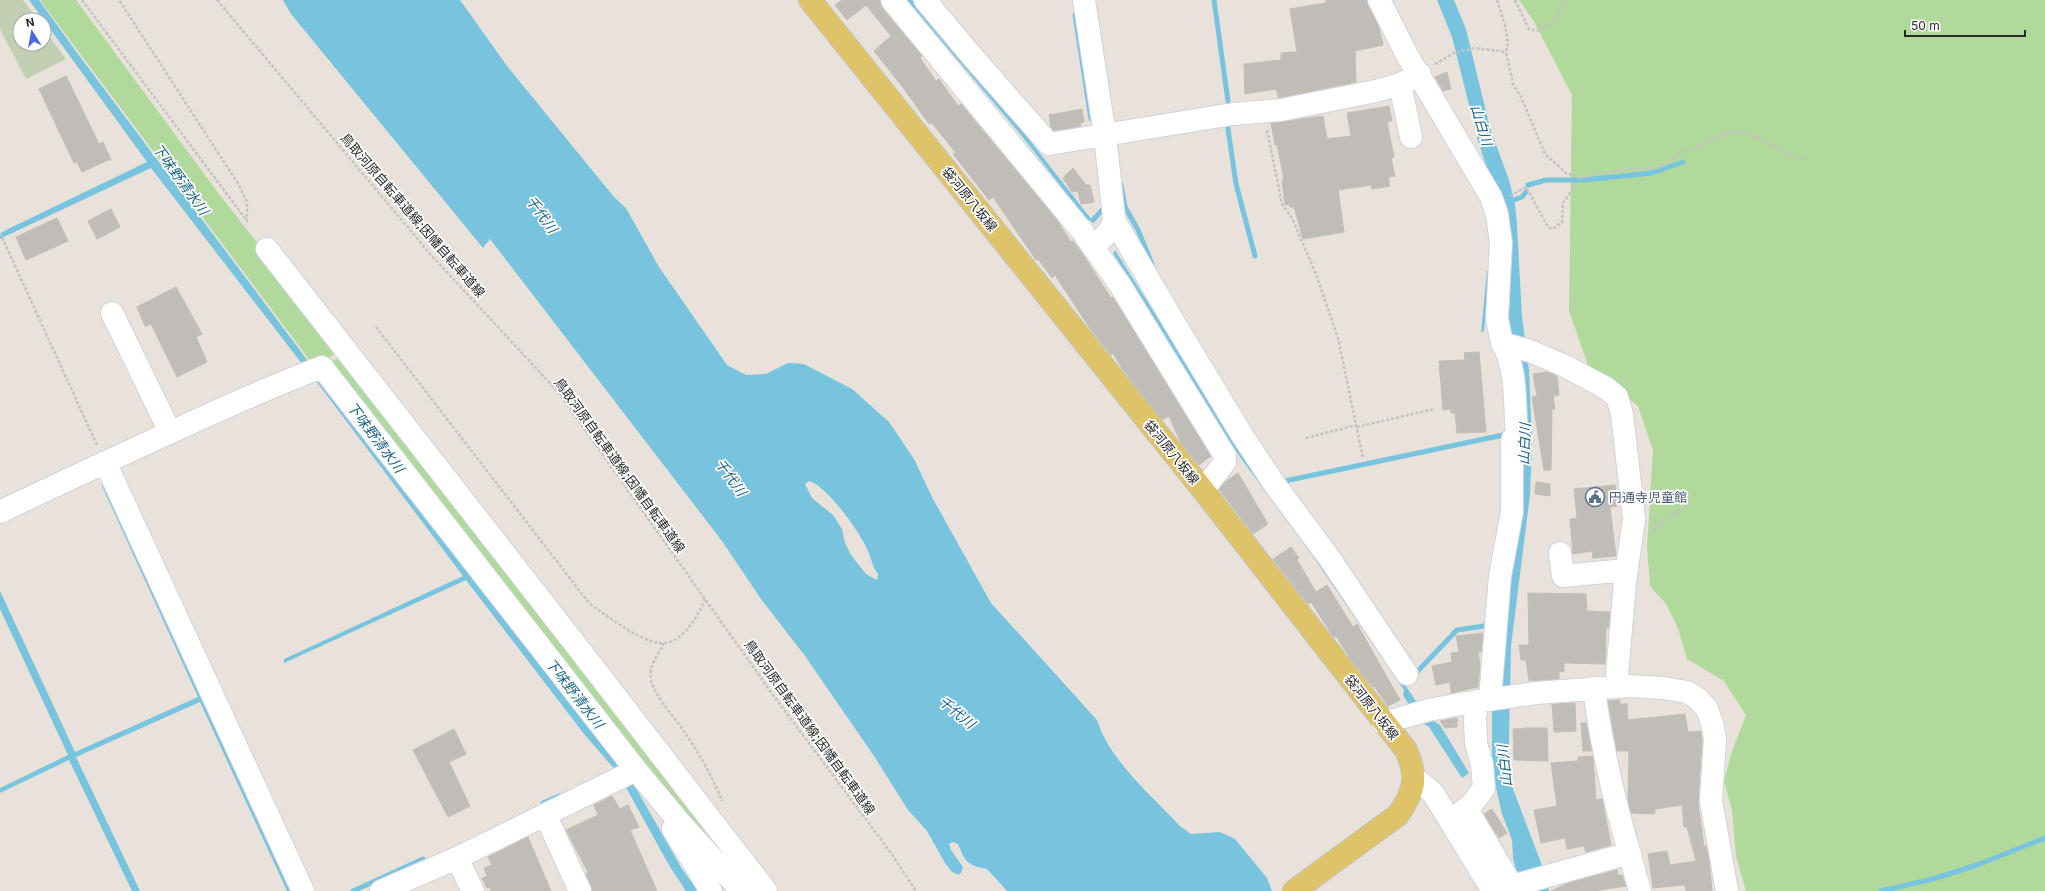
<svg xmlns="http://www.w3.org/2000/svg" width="2045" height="891" font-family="Inter,'Noto Sans JP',sans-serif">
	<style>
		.green { fill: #b1d99c }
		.cemetery { fill: #c1d0b3 }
		.water { fill: #78c4df; fill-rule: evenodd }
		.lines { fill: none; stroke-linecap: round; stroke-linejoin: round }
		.stream { stroke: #78c4df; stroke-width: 5 }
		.building { fill: #c0bcb7; stroke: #c3beb4 }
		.minor-casing { stroke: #d0d3df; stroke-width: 24 }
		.major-casing { stroke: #c3c3c3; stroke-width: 24 }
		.path { stroke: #c3c3c3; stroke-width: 2.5; stroke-dasharray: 3 2; stroke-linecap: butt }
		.minor { stroke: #fff; stroke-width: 22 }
		.major { stroke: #dfc368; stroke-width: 22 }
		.labels { text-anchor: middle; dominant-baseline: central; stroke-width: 3.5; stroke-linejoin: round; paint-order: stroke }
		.street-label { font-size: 13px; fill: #272727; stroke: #fff }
		.service-label { font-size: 13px; fill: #4e5e75; stroke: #fff; text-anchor: start }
		.water-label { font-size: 14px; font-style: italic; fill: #1c6286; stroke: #fff }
	</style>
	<rect width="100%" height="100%" fill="#e8e2da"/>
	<!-- green -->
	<path class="green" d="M40 0H76L216 190 341 350 327 359 311 362Z
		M1519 0H2045V891H1746L1736 857 1732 810 1724 781 1732 751 1746 715 1724 681 1687 659 1678 628 1666 604 1650 586 1647 548 1653 450 1638 406 1588 365 1569 311 1572 95 1533 20Z
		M344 353 757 891 697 836 330 363Z"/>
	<!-- cemetery -->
	<path class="cemetery" d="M0 0H23L38 20H20V44H44V29L66 59 26 79 0 29Z"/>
	<!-- water -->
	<path class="water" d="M29 0H39L78 54 305 357 625 769 682 869 698 891H686L670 867 618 773 584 734 466 580 284 663V659L463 576 304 365 299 360 151 168 10 234 8 229 147 162Z
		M283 0H460L507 66 614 197 626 208 659 267 727 365 746 375 766 374 788 363 804 364 852 389 889 422 914 459 933 499 991 603 1097 720C1110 761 1151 795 1180 826L1191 834 1220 832 1235 839 1267 878 1272 891H1007L987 869C955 865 966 845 953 842L949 844 951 850 963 867 961 873 958 875 951 871 945 863 927 831 908 810 874 756 805 656 761 599 722 541 490 239 483 248 291 14ZM809 481C826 485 860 532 867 549 872 558 871 565 878 574L877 580 866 574 851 555 845 543 842 529 833 515 812 498 805 484Z
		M907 0H912L1024 133 1092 220H1087L1021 135Z
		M1437 0H1454L1466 29 1490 128 1509 180 1515 204 1517 225 1522 317 1529 370 1532 444 1530 495 1511 646 1509 739 1510 781 1543 868 1549 891H1526L1518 878 1513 858 1512 840 1502 814 1492 770V712L1500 602 1509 335 1508 297 1493 186 1478 141 1452 37Z
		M1115 250 1220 417 1328 570 1426 716 1440 725 1469 773 1462 778 1429 727 1418 720 1403 695 1404 690 1310 552 1242 460 1219 425 1113 253Z
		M1487 271H1490L1484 331 1481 333Z
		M102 482 290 891H287L200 702 76 757 140 891H132L69 760 0 793V788L68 755 0 609V591L75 752 198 697 102 486Z"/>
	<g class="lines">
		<!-- stream -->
		<path class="stream" d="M1214 0 1228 101
			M1075 15 1091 119
			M1227 122 1236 184 1255 256
			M1121 185 1125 207 1138 230 1152 264
			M1528 185 1546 180H1583L1652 173 1683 162
			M1508 202 1522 197 1526 192
			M1093 220 1104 208V205
			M0 236 14 229
			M1285 481 1508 434
			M1414 675 1457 630 1491 625
			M543 803 559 796
			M353 891 423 859
			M1881 891 1933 879 1977 865 2045 838"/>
	</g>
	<!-- building -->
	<path class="building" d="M842 0H880L882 8 922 56 920 58 936 81 939 79 958 106 961 104 1057 220 1071 242 1073 241 1082 253 1111 298 1113 297 1211 456 1199 465 1181 443 1169 416 1162 420 1123 370 1113 353 1111 355 1091 330 1055 275 1052 278 1038 259 1036 260 993 197 989 200 953 154 956 153 932 123 929 124 902 86 874 51 891 36 866 5 847 20 835 5Z
		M1326 0H1367L1379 28 1383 45 1355 51 1356 82 1279 98 1276 89 1245 94 1244 64 1281 60V53L1297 52 1290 9 1326 3Z
		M1447 72 1451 89 1443 91 1435 77Z
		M66 76 99 144 103 142 111 160H108L82 172 77 162 74 163 39 89Z
		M1389 106 1392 121 1387 122 1394 157 1391 158 1395 176 1388 177 1390 186 1372 189 1371 185 1338 190 1344 232 1303 239 1294 207H1290L1289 204 1285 205 1282 180 1284 179 1277 145H1275L1271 123 1323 116 1327 139 1351 136 1347 113Z
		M1082 109 1084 122 1080 123 1081 126 1054 131 1051 127 1049 115Z
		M1073 168 1086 185H1090L1094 202 1081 204 1078 191 1072 192 1063 178Z
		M111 209 120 227 97 239 88 221Z
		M57 218 68 241 26 260 16 237Z
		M176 287 202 334 196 337 207 362 177 377 151 324 145 326 137 307Z
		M1479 352 1486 432 1457 433 1455 413H1451V409L1443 410 1439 361 1465 360 1464 353Z
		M1547 372 1557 376 1559 395 1553 396 1555 409H1552L1551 470H1544L1532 397 1537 396 1533 374Z
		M1238 473 1268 524 1253 534 1219 489 1225 482Z
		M1536 482 1550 484V496L1535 494Z
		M1615 485 1617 506 1610 507 1616 556 1593 558 1592 551 1573 554 1570 519 1577 518 1574 489Z
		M1291 547 1299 558 1297 560 1316 592 1327 585 1353 627 1357 624 1400 700 1388 706 1374 686 1373 687 1352 661 1336 636 1334 637 1332 635 1311 602 1308 604 1273 559Z
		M1528 593 1586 594 1587 611 1610 612 1609 628H1606L1605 664 1564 663V671L1559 672V679L1529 681 1526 660H1521L1519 645H1529Z
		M1483 633 1481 652H1478L1480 665 1478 687 1451 693 1450 682 1436 685 1432 666 1452 662 1451 653 1459 652 1456 636Z
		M1620 700V704H1627L1628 720 1685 714 1688 732 1701 731 1702 740 1698 803 1704 846H1706L1709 858 1712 891H1686L1685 885 1653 888 1648 854 1667 851 1670 865 1696 861 1687 827H1684L1682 805 1655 809V814L1631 813 1628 799 1629 751H1617L1608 701Z
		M1575 703 1576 731 1554 732 1552 704Z
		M1457 718V727L1445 728 1440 721Z
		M1581 723H1586L1592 751H1583Z
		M1528 728H1547L1548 761 1514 760 1513 729Z
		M454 729 466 754 449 762 470 806 448 817 413 750Z
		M1593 756 1596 800 1602 799 1611 845 1586 852 1584 846 1567 849 1565 838 1541 843 1534 810 1557 806 1551 763 1578 761V757Z
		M612 796 620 809 628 805 639 827 630 830 657 891H592L586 874 588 872 566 830 598 815 594 805Z
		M1492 809 1507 833 1499 838 1484 814Z
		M528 837 551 891H491L490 887 487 888 482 878 487 876 484 868 492 865 488 857Z
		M1617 870 1618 875H1622L1626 886 1594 891H1551L1568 883Z"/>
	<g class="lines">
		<defs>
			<path id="minor" d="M892 0 1082 231 1120 285 1225 456V462L1203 490
				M925 0 971 55 1049 144 1233 114 1281 110 1376 91 1400 84 1420 74
				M1084 0 1105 136 1114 217C1113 231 1103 237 1093 247
				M1379 0 1407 55 1491 197 1497 214 1501 243 1497 319 1502 343 1530 351 1565 366 1606 388 1617 397 1622 414 1634 519 1625 582 1616 687
				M1400 84 1411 137
				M1114 220 1172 319 1242 435 1273 482 1330 559 1407 674
				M267 249 576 645 766 891
				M112 313 170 432
				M105 462 303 891
				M0 512C60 483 121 455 182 427 228 406 274 385 322 367L636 770 681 824 742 891
				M1560 553 1563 576 1626 570
				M1594 688C1602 756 1621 825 1640 891
				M1490 699 1500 576 1512 512V443L1513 438 1517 435C1514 405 1518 370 1502 343
				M1383 723 1429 710 1461 704 1536 693 1629 686 1664 688 1687 692 1697 698 1707 709 1712 723 1715 739 1711 801 1727 891
				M1415 778 1433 793 1493 891
				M1467 809 1512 886 1630 853
				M546 816 580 891
				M1455 817 1471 805 1484 788 1482 764 1476 743 1475 720 1477 701
				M673 829 711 891
				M457 858 473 891
				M381 891 457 858 636 770"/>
			<path id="major" d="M810 0 1203 490 1406 750C1418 777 1415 791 1398 815L1294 891"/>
		</defs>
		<!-- minor casing -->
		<use href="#minor" class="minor-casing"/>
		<!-- major casing -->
		<use href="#major" class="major-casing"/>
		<!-- path -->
		<path class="path" d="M82 0 247 221V202L239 185 119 0
			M217 0 431 255 559 393 773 695 891 853 916 891
			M1497 0 1505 25 1508 42 1506 52 1513 84 1522 99 1545 154 1566 173 1580 178 1619 170 1659 168 1682 152 1695 148 1727 133 1737 131 1758 137 1782 151 1806 160
			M1515 0 1529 29 1538 31 1554 22 1567 0
			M1435 64 1454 53 1475 48 1506 52
			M1267 130 1282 204 1292 218 1316 274 1338 338 1363 458
			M1510 196 1526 187 1548 227 1552 229 1562 223 1563 203 1577 183
			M0 233 97 445
			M376 327 589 603C607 616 638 640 659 643 682 646 698 616 705 599
			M1357 427 1434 409
			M1306 438 1357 425
			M1651 533 1656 527 1690 503
			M664 643C658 654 648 667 651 680 655 697 676 719 686 734 700 755 713 778 722 801"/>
		<!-- minor -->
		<use href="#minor" class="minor"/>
		<!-- major -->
		<use href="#major" class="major"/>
	</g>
	<!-- icons -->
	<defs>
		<symbol id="civic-ring" viewBox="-11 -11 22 22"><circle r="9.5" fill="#fff" stroke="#5c6f8a" stroke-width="1.5"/><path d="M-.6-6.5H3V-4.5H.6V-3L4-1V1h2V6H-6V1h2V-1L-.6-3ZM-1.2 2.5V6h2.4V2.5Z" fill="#5c6f8a"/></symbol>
	</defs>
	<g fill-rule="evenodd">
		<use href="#civic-ring" x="1584" y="486" width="22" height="22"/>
	</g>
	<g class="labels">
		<!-- street labels -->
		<g class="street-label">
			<text transform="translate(970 199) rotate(51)">袋河原八坂線</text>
			<text transform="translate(413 215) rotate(49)">鳥取河原自転車道線;因幡自転車道線</text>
			<text transform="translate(1172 452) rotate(51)">袋河原八坂線</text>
			<text transform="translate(620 465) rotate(54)">鳥取河原自転車道線;因幡自転車道線</text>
			<text transform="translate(1372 707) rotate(52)">袋河原八坂線</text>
			<text transform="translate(810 727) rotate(54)">鳥取河原自転車道線;因幡自転車道線</text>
		</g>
		<!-- service labels -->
		<g class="service-label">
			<text x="1609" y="497">円通寺児童館</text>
		</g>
		<!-- water labels -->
		<g class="water-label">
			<text transform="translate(1482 125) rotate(73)">山白川</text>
			<text transform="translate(181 179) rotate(54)">下味野清水川</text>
			<text transform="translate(542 214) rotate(54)">千代川</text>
			<text transform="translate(376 437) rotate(53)">下味野清水川</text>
			<text transform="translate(1524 444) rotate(-88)">山白川</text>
			<text transform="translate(731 477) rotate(54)">千代川</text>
			<text transform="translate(575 693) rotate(52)">下味野清水川</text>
			<text transform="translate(957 712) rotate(39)">千代川</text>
			<text transform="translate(1504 766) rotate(-96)">山白川</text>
		</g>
	</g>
	<!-- north arrow -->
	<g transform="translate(32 32) rotate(349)"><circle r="19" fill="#ffffff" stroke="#a9a9a9"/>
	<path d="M0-3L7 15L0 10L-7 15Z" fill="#4b69e4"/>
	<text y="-6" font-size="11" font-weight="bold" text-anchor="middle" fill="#272727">N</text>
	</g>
	<!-- scale -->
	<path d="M1905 30v6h120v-6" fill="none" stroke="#272727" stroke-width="2"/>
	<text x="1911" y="30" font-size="12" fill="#272727" stroke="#ffffff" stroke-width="3" paint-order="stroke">50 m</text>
</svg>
